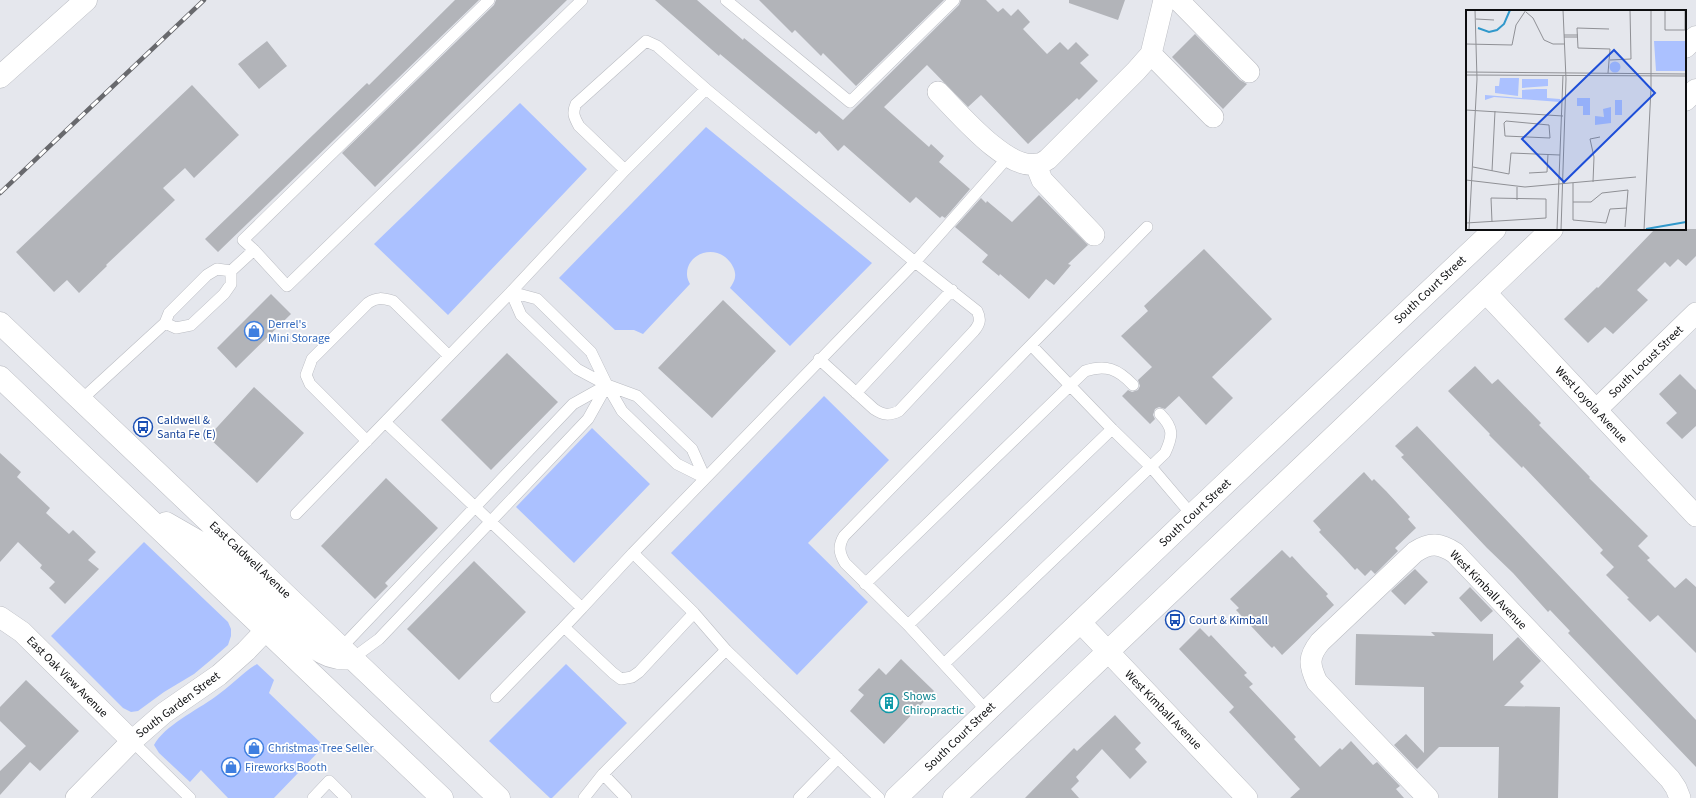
<svg xmlns="http://www.w3.org/2000/svg" width="1696" height="798" font-family="'Source Sans 3',sans-serif">
	<style>
		.green { fill: #abc1ff }
		.building { fill: #b2b4b9 }
		.lines { fill: none; stroke-linecap: round; stroke-linejoin: round }
		.service-casing { stroke: #bbbdc3; stroke-width: 12 }
		.minor-casing { stroke: #bbbdc3; stroke-width: 22 }
		.tertiary-casing { stroke: #bbbdc3; stroke-width: 23 }
		.primary-casing { stroke: #bbbdc3; stroke-width: 23 }
		.service { stroke: #fff; stroke-width: 11 }
		.minor { stroke: #fff; stroke-width: 21 }
		.tertiary { stroke: #fff; stroke-width: 22 }
		.primary { stroke: #fff; stroke-width: 22 }
		.rail-casing { stroke: #68696d; stroke-width: 4.5 }
		.rail { stroke: #fff; stroke-width: 3; stroke-dasharray: 9; stroke-linecap: butt }
		.labels { text-anchor: middle; dominant-baseline: central; stroke-width: 3.5; stroke-linejoin: round; paint-order: stroke }
		.street-label { font-size: 12px; fill: #0d0e10; stroke: #fff }
		.shop-label { font-size: 12px; fill: #366cbe; stroke: #fff; text-anchor: start }
		.transit-label { font-size: 12px; fill: #164399; stroke: #fff; text-anchor: start }
		.culture-label { font-size: 12px; fill: #0d838f; stroke: #fff; text-anchor: start }
		.inset-river { fill: none; stroke: #3098cb; stroke-width: 2 }
		.inset-road { fill: none; stroke: #8f9095; stroke-width: 1 }
		.view { fill: #1d4ed8; fill-opacity: 0.15; stroke: #1d4ed8; stroke-width: 2 }
		.inset-edge { fill: none; stroke: #0d0e10; stroke-width: 2 }
	</style>
	<rect width="100%" height="100%" fill="#e5e7ed"/>
	<!-- green -->
	<path class="green" d="M520 103 587 169 448 315 374 244Z
		M706 127 872 263 790 346 730 288C732 285 735 280 735 277 736 272 733 266 730 262 716 243 686 253 687 275 687 278 689 282 690 284L643 334 634 330H615L559 278Z
		M824 396 889 460 808 543 868 602 797 675 671 553Z
		M592 428 650 484 574 563 516 507Z
		M144 542 228 622 231 629V636L228 645 212 659 194 674 164 692 138 711 131 712 123 708 51 636Z
		M257 664 274 680 269 693 324 746 274 798H228L201 770 190 782 159 753 154 745C164 726 197 710 215 697 230 687 242 673 257 664Z
		M566 664 627 723 552 798H550L489 741Z"/>
	<!-- building -->
	<path class="building" d="M455 0H479L218 252 205 239 367 83 369 85Z
		M496 0H567L375 187 342 153 494 5Z
		M655 0H697L743 40 744 38 843 120 959 5 961 0H986L998 12 1003 8 1011 16 1018 9 1030 22 1023 29 1047 54 1060 42 1068 50 1076 42 1089 55 1080 63 1098 81 1079 100 1077 98 1028 144 981 95 968 107 927 65 884 107 929 147 931 144 944 156 939 162 970 189 945 218 942 216 940 218 916 197 910 203 844 145 838 151 819 131 816 134 720 54 719 56Z
		M759 0H944L856 86 823 53 821 56 795 30 792 33Z
		M1069 0H1125L1118 20 1069 3Z
		M1195 34 1240 80 1247 84 1223 109 1172 57Z
		M267 41 287 66 259 89 238 64Z
		M192 85 239 135 194 178 185 168 163 188 175 200 106 265 107 266 79 293 67 280 54 292 16 252Z
		M1039 195 1088 245 1068 264 1071 265 1054 285 1046 279 1029 299 1000 274 999 276 982 262 988 255 955 227 981 198 986 203 987 201 1012 222Z
		M1655 229H1696V256L1686 266 1678 259 1670 267 1665 262 1637 290 1648 300 1613 334 1605 327 1588 343 1564 319 1597 287 1598 288Z
		M1204 249 1272 319 1212 377 1233 398 1206 425 1179 396 1165 409 1159 407 1155 409 1153 415 1155 419 1150 424 1122 396 1128 390 1132 392 1138 390 1140 386 1138 380 1152 367 1121 336 1148 311 1144 306Z
		M271 294 291 314 236 368 217 348Z
		M723 300 776 351 712 418 658 368Z
		M507 353 558 402 491 470 441 420Z
		M1475 366 1492 384 1498 379 1541 423 1539 425 1590 477 1589 478 1648 536 1638 546 1650 558 1647 560 1675 588 1686 578 1696 587V653L1658 615 1650 622 1627 599 1629 598 1606 575 1614 567 1600 553 1603 550 1523 466 1522 468 1489 435 1490 434 1448 391Z
		M1680 374 1696 390V426L1682 439 1666 423 1677 413 1659 394Z
		M254 387 304 433 257 483 208 437Z
		M1417 426 1696 720V767L1592 658 1568 633 1570 631 1550 610 1548 612 1513 573 1487 548 1401 457 1404 455 1395 446Z
		M0 453 21 472 17 477 50 508 46 513 69 534 73 530 96 552 88 560 99 569 65 604 49 588 55 582 40 568 42 565 18 542 0 562Z
		M1364 472 1372 481 1374 479 1386 491 1410 517 1408 519 1416 528 1395 548 1398 551 1375 574 1371 570 1365 576 1357 568 1355 570 1343 557 1319 532 1321 530 1313 521Z
		M386 478 438 528 385 583 388 586 375 599 321 546Z
		M1282 550 1290 558 1292 556 1304 569 1328 594 1326 596 1334 605 1282 655 1274 646 1272 648 1266 642 1236 610 1239 608 1230 599Z
		M474 561 526 612 459 680 407 629Z
		M1415 569 1428 582 1405 605 1391 591Z
		M1470 587 1493 611 1481 622 1459 598Z
		M1200 628 1209 637 1211 635 1247 673 1244 675 1253 684 1249 687 1296 737 1294 739 1320 767 1340 748 1342 750 1351 741 1373 765 1377 762 1400 786 1396 789 1404 798H1290L1300 789 1229 712 1234 707 1179 649Z
		M1431 632 1493 634V661L1518 637 1541 661 1520 682 1524 686 1504 706 1560 707 1558 798H1498L1499 747H1439L1417 769 1394 745 1406 734 1424 753V687L1355 685 1356 634 1435 636Z
		M901 659 934 691 884 744 850 711 864 695 858 690 879 668 886 675Z
		M26 680 79 731 40 771 30 762 0 795V771L26 746 0 721V707Z
		M1115 715 1141 743 1135 749 1147 762 1130 779 1102 749 1076 777 1079 781 1071 789 1079 798H1025L1074 748 1077 751Z"/>
	<g class="lines">
		<defs>
			<path id="service" d="M726 0 850 102 954 0
				M625 170 511 292 385 422 582 608 633 553 694 613 726 650 879 798
				M254 250 287 286 582 0
				M511 292 537 299 591 352 607 385 637 396 692 449 705 478
				M511 292 521 315 577 369 607 385 622 411 677 464 705 478
				M165 323 176 328 191 325 224 294 231 284V271
				M1031 345 1147 227
				M819 359 874 409C883 415 889 416 899 411L974 331C980 324 981 319 977 311L915 262 1008 157
				M856 393 952 290
				M81 400 165 323 169 313 207 275 217 269 231 271 254 250 243 240 489 0
				M367 441 310 384 306 375 312 359 368 303C377 297 382 298 393 301L449 356
				M296 514 385 422
				M633 553 915 262 706 89 657 46 646 41 576 104C572 113 574 117 579 126L625 170 706 89
				M865 584 1085 371C1106 364 1118 369 1133 385
				M908 625 1112 429
				M564 627 582 608
				M342 647 573 404 607 385
				M353 658 379 639 588 419 607 385
				M945 663 1165 453C1173 436 1174 428 1160 414
				M496 697 564 627 613 673 621 679 632 677 639 672 694 613
				M987 711 908 625 845 563C839 553 838 546 844 536L1031 345 1112 429 1152 468 1192 515
				M132 741 190 798
				M603 774 626 798
				M313 798 329 781 346 798
				M584 798 603 774 726 650
				M799 798 838 758"/>
			<path id="minor" d="M1178 0 1249 72
				M1151 54 1213 117
				M938 92C958 112 1007 171 1037 164 1041 164 1045 161 1048 159L1136 71 1151 54 1164 0
				M1036 165 1042 180 1094 235
				M1486 293 1696 516
				M1596 410 1696 313
				M0 617 22 632 132 741
				M1080 622 1247 798
				M76 798 132 741 164 713 219 675 246 651 265 631
				M1428 798 1317 682C1309 665 1308 657 1320 642L1415 552C1430 542 1440 543 1455 553L1670 779 1676 788 1680 798"/>
			<path id="tertiary" d="M1685 47 1696 37
				M0 77 86 0
				M1685 100 1696 90
				M896 798 1192 515 1495 229
				M954 798 1552 229"/>
			<path id="primary" d="M0 323 499 798
				M0 377 442 798
				M166 523 206 546 315 648C327 657 338 660 353 658"/>
		</defs>
		<!-- service casing -->
		<use href="#service" class="service-casing"/>
		<!-- minor casing -->
		<use href="#minor" class="minor-casing"/>
		<!-- tertiary casing -->
		<use href="#tertiary" class="tertiary-casing"/>
		<!-- primary casing -->
		<use href="#primary" class="primary-casing"/>
		<!-- service -->
		<use href="#service" class="service"/>
		<!-- minor -->
		<use href="#minor" class="minor"/>
		<!-- tertiary -->
		<use href="#tertiary" class="tertiary"/>
		<!-- primary -->
		<use href="#primary" class="primary"/>
		<defs>
			<path id="rail" d="M0 193 204 0"/>
		</defs>
		<!-- rail casing -->
		<use href="#rail" class="rail-casing"/>
		<!-- rail -->
		<use href="#rail" class="rail"/>
	</g>
	<!-- icons -->
	<defs>
		<symbol id="shop-ring" viewBox="-11 -11 22 22"><circle r="9.5" fill="#fff" stroke="#3f7fe0" stroke-width="1.5"/><path d="M-5-2.5h2.3a2.7 3.5 0 0 1 5.4 0H5L5.5 6h-11ZM-1.5-2.5h3a1.5 2.3 0 0 0-3 0Z" fill="#3f7fe0"/></symbol>
		<symbol id="bus-ring" viewBox="-11 -11 22 22"><circle r="9.5" fill="#fff" stroke="#1a4fb4" stroke-width="1.5"/><path d="M-5-6H5V4H4V6H2V4H-2V6H-4V4H-5ZM-3.5-4V0h7V-4ZM-3.5 1.2v1.5H-2V1.2ZM2 1.2v1.5H3.5V1.2Z" fill="#1a4fb4"/></symbol>
		<symbol id="building-ring" viewBox="-11 -11 22 22"><circle r="9.5" fill="#fff" stroke="#0f9aa8" stroke-width="1.5"/><path d="M-4-6H4V6H1V3H-1V6H-4ZM-2.5-4.3h1.7v1.8h-1.7ZM.8-4.3h1.7v1.8H.8ZM-2.5-1h1.7V.8h-1.7ZM.8-1h1.7V.8H.8Z" fill="#0f9aa8"/></symbol>
	</defs>
	<g fill-rule="evenodd">
		<use href="#shop-ring" x="243" y="320" width="22" height="22"/>
		<use href="#bus-ring" x="132" y="416" width="22" height="22"/>
		<use href="#bus-ring" x="1164" y="609" width="22" height="22"/>
		<use href="#building-ring" x="878" y="692" width="22" height="22"/>
		<use href="#shop-ring" x="243" y="737" width="22" height="22"/>
		<use href="#shop-ring" x="220" y="756" width="22" height="22"/>
	</g>
	<g class="labels">
		<!-- street labels -->
		<g class="street-label">
			<text transform="translate(1430 290) rotate(-43)">South Court Street</text>
			<text transform="translate(1646 362) rotate(-44)">South Locust Street</text>
			<text transform="translate(1591 405) rotate(47)">West Loyola Avenue</text>
			<text transform="translate(1195 513) rotate(-43)">South Court Street</text>
			<text transform="translate(250 560) rotate(43)">East Caldwell Avenue</text>
			<text transform="translate(1488 590) rotate(46)">West Kimball Avenue</text>
			<text transform="translate(67 677) rotate(45)">East Oak View Avenue</text>
			<text transform="translate(178 705) rotate(-37)">South Garden Street</text>
			<text transform="translate(1163 710) rotate(46)">West Kimball Avenue</text>
			<text transform="translate(960 737) rotate(-44)">South Court Street</text>
		</g>
		<!-- shop labels -->
		<g class="shop-label">
			<text x="268" y="324">Derrel's<tspan x="268" dy="14">Mini Storage</tspan></text>
			<text x="268" y="748">Christmas Tree Seller</text>
			<text x="245" y="767">Fireworks Booth</text>
		</g>
		<!-- transit labels -->
		<g class="transit-label">
			<text x="157" y="420">Caldwell &amp;<tspan x="157" dy="14">Santa Fe (E)</tspan></text>
			<text x="1189" y="620">Court &amp; Kimball</text>
		</g>
		<!-- culture labels -->
		<g class="culture-label">
			<text x="903" y="696">Shows<tspan x="903" dy="14">Chiropractic</tspan></text>
		</g>
	</g>
	<!-- overview -->
	<g transform="translate(1466 10)">
		<rect width="220" height="220" fill="#e5e7ed"/>
		<path d="M188 31H220V61H190ZM143.5 57a5.5 5.5 0 1 1 11 0a5.5 5.5 0 1 1-11 0ZM34 68H53L52 86 29 83V76H33ZM56 69H82V76L56 78ZM71 79H81V88L94 89V92L28 87 19 90V85L56 88V80ZM111 88H124V105H117V96H111ZM149 90H156V105H149ZM145 97V113L129 115V106L138 107 137 99Z" fill="#abc1ff"/>
		<path class="inset-river" d="M12 18 23 22 31 20 38 14 44 0M180 219 220 212"/>
		<path class="inset-road" d="M199 0V20H220M60 2 67 8 78 30 87 34H99M10 9 28 10M219 20V0M98 25H112M98 27H112M0 34 46 35 50 15 60 0M144 50 165 49 164 0M0 62 220 64M142 63 144 39 112 38 111 18 143 19M0 65 220 66M0 100 97 106M40 111 83 115 84 128 39 126 38 113ZM7 157 43 164 45 143 94 145M26 161 29 101M63 163 81 162 82 144M0 170 59 177 170 167M127 172 128 147 124 129 134 127M107 173V210L140 213 144 199 161 198M51 190V177M107 192H125L136 183 162 180 159 217M0 213 80 208V189L25 188 26 212M3 220 11 69 9 0M91 220 97 65M95 220 100 69 97 0M178 220 185 78V0"/>
		<path class="view" d="M148 40 189 83 98 172 56 129Z"/>
		<rect width="220" height="220" class="inset-edge"/>
	</g>
</svg>
